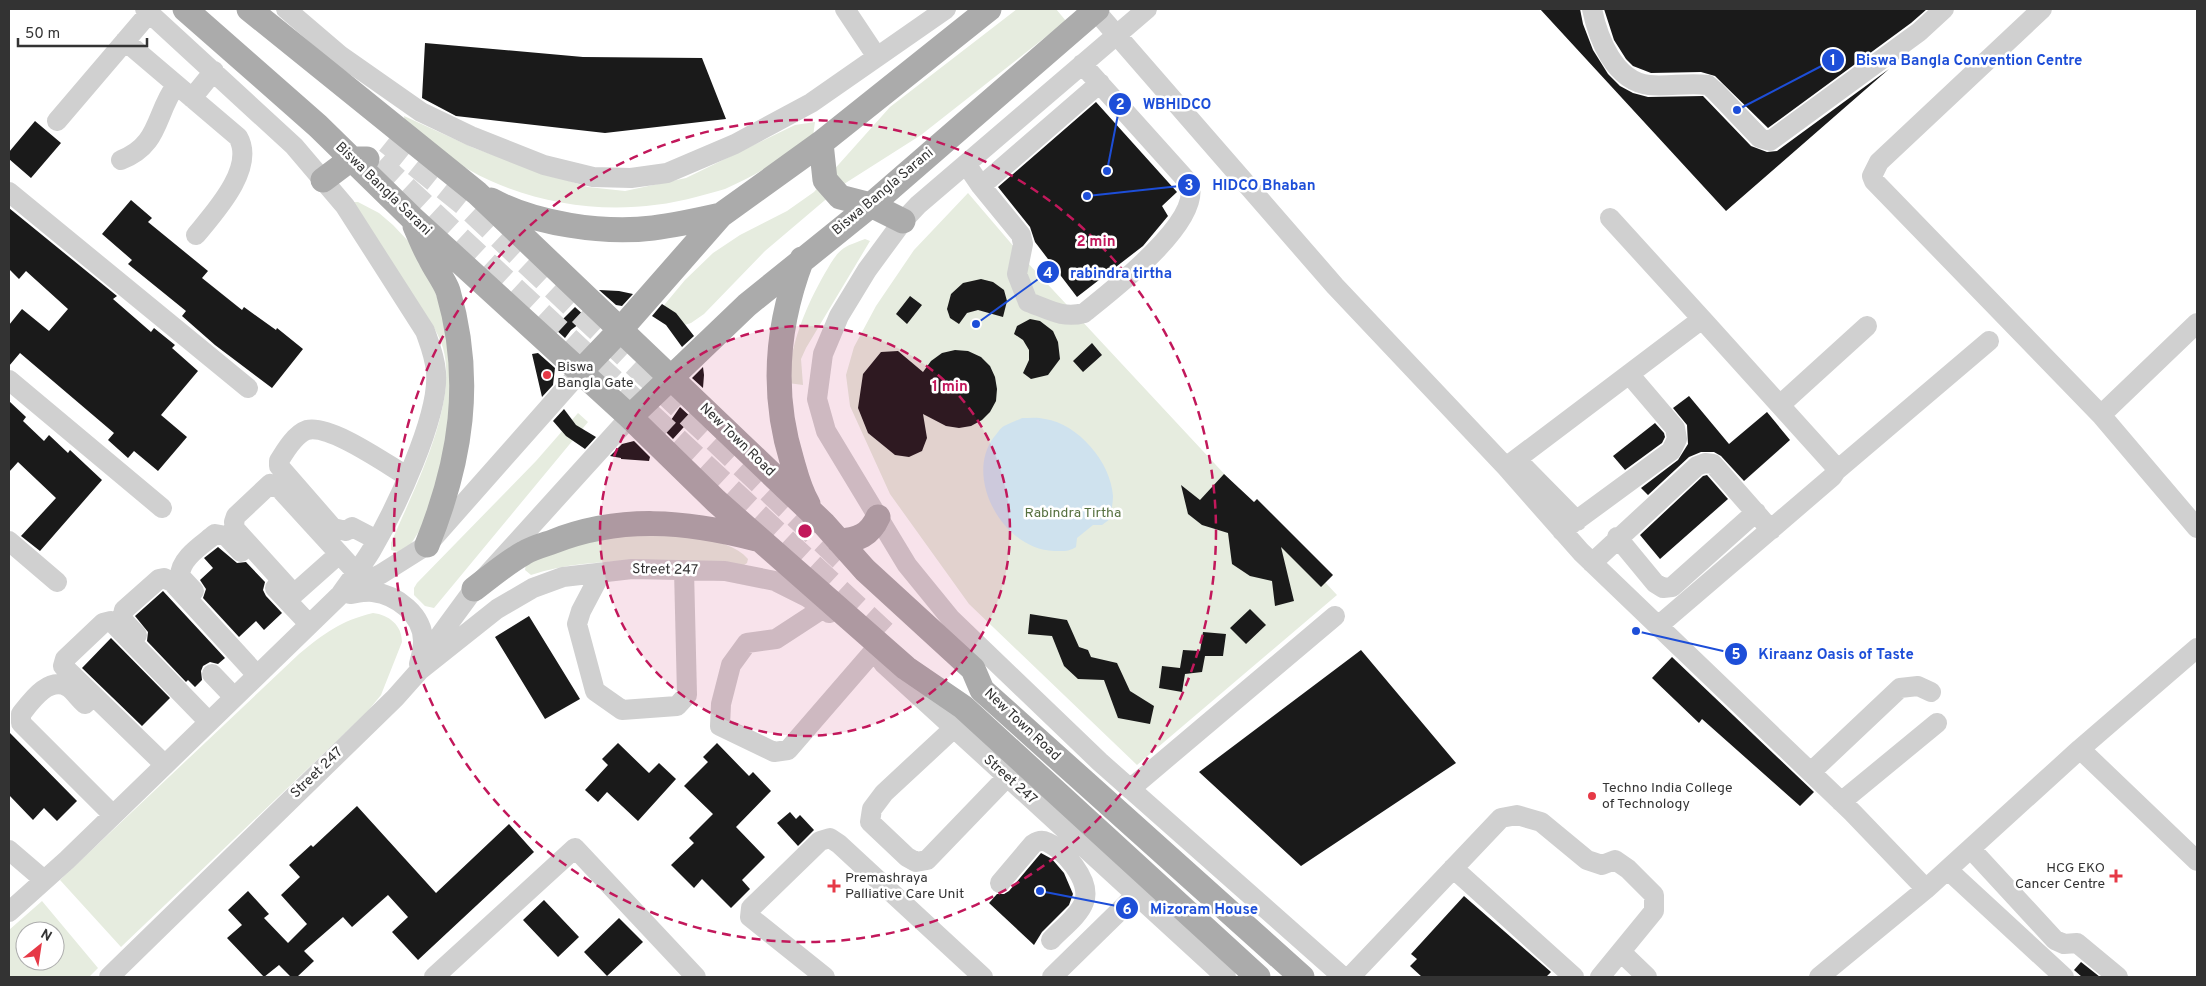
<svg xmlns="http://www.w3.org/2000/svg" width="2206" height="986" font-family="Overpass,sans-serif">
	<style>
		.green { fill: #e6ecdf; fill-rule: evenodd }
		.water { fill: #cfe2ee }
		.building { fill: #1a1a1a }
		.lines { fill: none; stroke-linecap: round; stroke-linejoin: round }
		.major-tunnel { stroke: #d6d6d6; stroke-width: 25; stroke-dasharray: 25 12; stroke-linecap: butt }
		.minor { stroke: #d0d0d0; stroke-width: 20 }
		.major { stroke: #ababab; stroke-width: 25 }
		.ring { fill: none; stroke: #c2185b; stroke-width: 2.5; stroke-dasharray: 9 6 }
		.poi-dot { fill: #e63946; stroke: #fff; stroke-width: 2 }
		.labels { text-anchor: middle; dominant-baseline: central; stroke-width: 5; stroke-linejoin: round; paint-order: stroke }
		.street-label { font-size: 14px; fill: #333; stroke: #fff }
		.poi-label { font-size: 14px; fill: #333; stroke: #fff; text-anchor: start }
		.park-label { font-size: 14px; fill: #56703f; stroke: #fff }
		.centre { fill: #c2185b; stroke: #fff; stroke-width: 2.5 }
		.ring-label { font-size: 15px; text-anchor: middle; font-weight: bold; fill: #c2185b; stroke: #fff; stroke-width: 5; stroke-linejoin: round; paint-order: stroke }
		.leader { fill: none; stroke: #1d4ed8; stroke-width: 2 }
		.callout-dot { fill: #1d4ed8; stroke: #fff; stroke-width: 2 }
		.mark-label { font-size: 15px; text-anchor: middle; font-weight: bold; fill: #fff }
		.callout-label { font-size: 15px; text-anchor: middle; font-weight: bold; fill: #1d4ed8; stroke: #fff; stroke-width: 5; stroke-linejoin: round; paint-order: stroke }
	</style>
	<rect width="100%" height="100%" fill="#fff"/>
	<!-- green -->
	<path class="green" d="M1017 9H1056L1066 21 921 135 844 184 765 251 704 314 691 323 678 327 663 309 665 304 685 280 713 253 740 235 787 211 814 192 890 107Z
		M404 116 474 148 538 171 588 187 625 191 686 178 795 125 815 122 813 136C785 157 757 175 725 189 716 192 706 194 696 197 629 215 555 210 491 181 459 167 433 146 405 125Z
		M968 193 1026 261 1337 595 1137 765 969 604 890 494 850 406 846 375 854 347 876 306 914 250Z
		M354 202H358L379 213 393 225 409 242 425 267 439 302 455 366 447 462 421 528 411 544 398 552 391 550V543C413 491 459 404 443 348 438 330 423 311 413 296 393 265 372 235 352 204Z
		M865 239 870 241 806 348 801 359 803 385 788 383C791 343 805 308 825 273 830 265 835 254 844 248 850 244 858 242 865 239Z
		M578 413 588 422 439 602 434 608 425 606 414 595V588L417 583 536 461Z
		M635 531C666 535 727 534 748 559L747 563 744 565C678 563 594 554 531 575L525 570 526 564 570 543Z
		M373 613C389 615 402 625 402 642L381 695 367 712 121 947 60 880 299 654C325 633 340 621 373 613Z
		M42 901 98 968 89 977H9V930ZM25 931H55V961H25Z"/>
	<!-- water -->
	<path class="water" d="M1022 418C1029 418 1038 417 1045 419 1078 424 1111 462 1113 496 1113 503 1111 512 1110 519L1102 525H1093L1077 538 1076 547C1068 552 1063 551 1054 551 1004 550 963 478 994 437 997 434 1000 428 1004 426 1010 423 1016 421 1022 418Z"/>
	<!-- building -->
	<path class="building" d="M1540 9H1580L1583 24 1593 50 1608 74 1620 86 1633 93 1648 97 1703 96 1751 146 1767 152 1777 151 1889 69 1726 211Z
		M1604 9H1927L1911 23 1768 128 1715 76 1701 72 1651 73 1633 66 1626 59 1614 40Z
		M425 43 583 57 702 58 726 119 605 133 456 116 422 98Z
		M1096 102 1177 192 1162 206 1168 216 1143 246 1077 297 1035 242 1030 227 998 187Z
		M35 121 61 143 31 178 9 159V152Z
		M131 200 152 218 148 222 208 271 202 278 242 310 244 307 276 330 277 328 303 349 272 388 215 345 182 316 186 311 128 264 132 260 102 234Z
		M9 208 117 296 113 299 151 332 154 328 175 345 172 348 198 371 161 415 187 437 158 471 134 451 128 458 108 440 114 433 20 353 9 366V325L22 309 49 331 68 309 26 271 19 279 9 269Z
		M981 279 993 282 1004 290 1007 301 1003 317 978 310 967 313 959 324 950 318 947 309 951 294 963 283Z
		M599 290 619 291 633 294 622 306 616 305Z
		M910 296 922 305 907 324 896 314Z
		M662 304 676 313 694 336 682 347 666 325 652 316Z
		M575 307 587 318 571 330 565 338 554 328Z
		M1030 319 1040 321 1053 331 1058 342 1060 359 1048 375 1031 379 1023 373 1029 360V350L1023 340 1014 334 1017 326Z
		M1092 343 1102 355 1083 372 1073 361Z
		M955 350 968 351 981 357 990 366 995 377 997 389 996 401 990 412 982 420 971 426 959 428 946 426 923 414 927 438 922 451 909 457 895 455 868 433 858 408 863 374 881 352 898 351 923 372 931 361 942 353Z
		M538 353 555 368 553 385 542 397 532 354Z
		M703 367 704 375 703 388 692 378Z
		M1689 396 1729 444 1767 412 1790 440 1744 481 1721 456 1714 452H1701L1689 457 1648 495 1641 488 1678 460 1688 444 1687 425 1673 408Z
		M9 401 26 417 23 421 44 441 49 435 68 453 70 450 102 480 40 551 21 536 56 498 18 462 9 472Z
		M680 407 692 418 673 439 662 428 671 420Z
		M564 409 576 425 596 437 585 449 566 436 553 421Z
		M1655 423 1664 433 1665 437 1662 443 1625 470 1613 456Z
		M634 441 650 457 649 461 621 459V458L610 456 622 444Z
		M1224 474 1254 502 1257 499 1333 575 1321 587 1281 547 1294 601 1275 606 1272 581 1250 576 1232 564 1228 533 1202 525 1188 514 1181 485 1200 500Z
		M1707 475 1728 499 1660 559 1640 535 1703 476Z
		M218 547 237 563 246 562 265 582 263 590 266 596 282 613 264 630 256 621 239 637 203 598 206 589 200 580 213 568 204 558Z
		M163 591 225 658 218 664 210 662 203 666 201 671 202 680 195 687 188 680 186 682 147 641 148 632 135 616Z
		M1250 609 1266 625 1246 644 1230 628Z
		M1030 614 1067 620 1079 647 1088 650 1091 657 1117 663 1130 691 1154 706 1150 724 1118 718 1104 680 1078 679 1064 666 1052 636 1028 634Z
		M529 616 580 699 545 719 495 637Z
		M1203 632 1226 634 1223 656H1205L1202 672 1185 674 1182 692 1159 688 1162 666 1180 668 1183 650 1200 651Z
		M111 638 170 698 142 726 82 668Z
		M1361 650 1456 763 1301 866 1199 772Z
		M1672 657 1814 792 1800 806 1702 719 1699 723 1652 678Z
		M9 732 77 801 57 821 44 808 33 820 9 795Z
		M618 743 649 773 659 763 676 779 638 821 607 792 598 802 585 790 608 765 602 759Z
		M717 743 749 776 753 772 771 791 736 827 765 857 742 880 750 889 731 908 702 879 694 888 671 865 694 843 689 838 713 814 684 786 708 762 703 757Z
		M357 806 436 893 509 824 534 852 418 960 392 932 408 917 388 895 352 927 343 917 304 951 314 961 297 977H291L279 965 264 977 227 938 242 925 228 910 248 891 269 914 264 918 288 943 307 924 281 895 300 877 289 865 311 845 313 847Z
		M790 812 796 819 800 815 814 830 798 846 777 823Z
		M1041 853 1052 859 1064 873 1073 894 1069 905 1042 932 1034 945 989 903 997 894H1004L1009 891Z
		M1464 896 1551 972 1546 977H1422L1410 966 1417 959 1411 954Z
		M544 900 579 937 558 957 523 920Z
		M619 918 643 942 607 976 584 952Z
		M2081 962 2100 977H2082L2074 970Z"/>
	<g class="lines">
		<!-- major-tunnel -->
		<path class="major-tunnel" d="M387 141 465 204 843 560
			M378 163 884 633"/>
		<!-- minor -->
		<path class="minor" d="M286 9 341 56 421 112 471 136 544 165 593 177 631 178 667 173 735 144 811 103 946 9
			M845 9 877 57
			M1094 9 1335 286 1506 467 1581 552 1852 812 1926 889
			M1147 9 918 205 903 221 867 270 839 316 823 354 817 399 826 431 907 565 951 619 1100 762 1343 977
			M1592 9C1598 38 1614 81 1649 85 1669 87 1688 82 1708 85L1715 91 1760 138 1770 141 1919 32 1944 9
			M2042 9 1879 162 1872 176 1874 181 2101 415 2197 528
			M125 41 238 137C256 168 214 213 196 235
			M192 98 214 71
			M57 121 150 12
			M121 160C160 145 155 114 176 85
			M966 164 981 186 1021 235 1023 244 1017 274 1028 302C1048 309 1062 319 1084 313 1110 292 1204 221 1189 183L1082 64
			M981 186 1100 83
			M9 192 248 388
			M1610 218 1702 319
			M9 380 162 508
			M1780 405 1867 326
			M2101 415 2197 323
			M1523 466 1577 521
			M1506 467 1702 319 1833 464 1836 471 1832 477 1658 626
			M1836 471 1989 341
			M1562 531 1671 451 1677 439 1675 428 1629 374
			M1617 537 1655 583 1663 588 1672 587 1756 512
			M377 540 352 527 346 531 333 528 279 466V461C285 451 295 434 307 430 330 424 386 464 407 476
			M9 541 57 582
			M339 554 294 594 235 529 234 522 236 516 270 484 280 489 356 572
			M1592 563 1697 466 1705 463 1713 464 1771 530
			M601 573 581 611 577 624 595 691 622 710 677 706 687 695 684 570
			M275 588 309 624
			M194 591 180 576C180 558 202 545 215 534L226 536 241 552
			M341 594 381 574 427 545 581 371
			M350 594C357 593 366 591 373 592 397 595 423 615 423 641 423 649 421 657 419 664
			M822 609 776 639 747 643 731 665 721 704 720 726 774 752 788 750 872 653
			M137 635 122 619 124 610 159 579 164 578 172 582 257 675
			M426 659 441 634 474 589 630 417
			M883 663 1226 977
			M212 674 234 697
			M85 704C79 699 74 691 68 687 49 676 32 700 21 714V723L113 815
			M954 728 884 793 872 809 870 822 907 857 916 862 927 860 1007 777
			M2080 749 2197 861
			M165 765 63 666 65 659 103 623 111 621 209 722
			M1811 772 1900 688 1918 686 1931 692
			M1130 789 1335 616
			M1841 802 1937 723
			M1971 849 2055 940 2064 944 2077 943 2118 977
			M9 850 44 880
			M1453 868 1574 977
			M1948 870 2064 977
			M1000 883 1033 844C1036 842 1039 840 1044 841 1063 847 1092 881 1084 902 1079 916 1061 929 1051 940
			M9 912 67 860 340 595C350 580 362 566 371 551 394 512 440 416 436 372 435 357 430 345 425 331L345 206 294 146 145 9
			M1621 952 1647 977
			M109 977 395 698 419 671 497 609 533 588 563 577 632 569 725 571 775 581 807 597 829 613
			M434 977 575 848 696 977
			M825 977 750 917 751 908 820 841 830 838 839 844 983 977
			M1052 977 1144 887
			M1350 977 1501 818 1517 815 1541 822 1587 860 1602 865 1615 860 1628 869 1654 895V911L1600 977
			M1819 977 1926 889 2080 749 2197 648"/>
		<!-- major -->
		<path class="major" d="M185 9 318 126 412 218 630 417 716 501 906 668 963 707 1258 977
			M249 9 477 193 824 524 865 570 973 669 982 690 1302 977
			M821 143 825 180 840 197 871 205 903 221
			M323 180 351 159H367
			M491 200C535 224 603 234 653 228 676 225 699 220 721 215
			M415 226C420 237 424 248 430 258 435 269 444 280 448 291 474 380 461 461 427 545
			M802 259C777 324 771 393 792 461 796 475 800 491 808 504
			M581 371 620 330 721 215 821 143 989 9
			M630 417 747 305 871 205 1097 9
			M839 541C858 540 870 535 878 517
			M474 589C490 577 506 563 524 553 532 548 543 545 552 542 620 515 686 521 756 539"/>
	</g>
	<!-- distance rings -->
	<circle cx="805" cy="531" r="205" fill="#c2185b" fill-opacity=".12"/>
	<g class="ring">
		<circle cx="805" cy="531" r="205"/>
		<circle cx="805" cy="531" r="411"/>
	</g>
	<!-- markers -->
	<g class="poi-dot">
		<circle cx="547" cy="375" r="5"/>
		<circle cx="1592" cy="796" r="5"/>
		<path d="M2113.5 868.5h5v5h5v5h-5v5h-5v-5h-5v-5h5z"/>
		<path d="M831.5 878.5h5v5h5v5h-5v5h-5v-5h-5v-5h5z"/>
	</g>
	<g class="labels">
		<!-- street labels -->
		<g class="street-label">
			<text transform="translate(383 189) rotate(44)">Biswa Bangla Sarani</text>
			<text transform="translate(883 192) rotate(-40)">Biswa Bangla Sarani</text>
			<text transform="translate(737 440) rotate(44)">New Town Road</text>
			<text transform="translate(665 570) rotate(1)">Street 247</text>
			<text transform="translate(1022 725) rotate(43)">New Town Road</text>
			<text transform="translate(317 773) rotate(-44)">Street 247</text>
			<text transform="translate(1010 780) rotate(42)">Street 247</text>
		</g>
		<!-- poi labels -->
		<g class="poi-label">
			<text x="557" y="367">Biswa<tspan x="557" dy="16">Bangla Gate</tspan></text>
			<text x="1602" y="788">Techno India College<tspan x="1602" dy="16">of Technology</tspan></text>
			<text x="2105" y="868" text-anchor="end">HCG EKO<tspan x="2105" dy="16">Cancer Centre</tspan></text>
			<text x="845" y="878">Premashraya<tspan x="845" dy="16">Palliative Care Unit</tspan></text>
		</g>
		<!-- park labels -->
		<g class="park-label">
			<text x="1073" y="513">Rabindra Tirtha</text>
		</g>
	</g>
	<circle cx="805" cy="531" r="8" class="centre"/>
	<g class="ring-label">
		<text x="1096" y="246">2 min</text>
		<text x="950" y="391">1 min</text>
	</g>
	<!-- callouts -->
	<path class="leader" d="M1737 110L1833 60M1107 171L1120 104M1087 196L1189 185M976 324L1048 272M1636 631L1736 654M1040 891L1127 908"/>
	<g class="callout-dot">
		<circle cx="1737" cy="110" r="5"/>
		<circle cx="1107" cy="171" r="5"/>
		<circle cx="1087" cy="196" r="5"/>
		<circle cx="976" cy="324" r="5"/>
		<circle cx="1636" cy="631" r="5"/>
		<circle cx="1040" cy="891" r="5"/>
		<circle cx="1833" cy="60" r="12"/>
		<circle cx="1120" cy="104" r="12"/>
		<circle cx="1189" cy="185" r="12"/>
		<circle cx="1048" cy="272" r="12"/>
		<circle cx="1736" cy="654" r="12"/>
		<circle cx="1127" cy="908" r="12"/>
	</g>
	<g class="mark-label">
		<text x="1833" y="65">1</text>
		<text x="1120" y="109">2</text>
		<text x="1189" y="190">3</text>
		<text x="1048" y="278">4</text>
		<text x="1736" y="659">5</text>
		<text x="1127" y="914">6</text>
	</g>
	<g class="callout-label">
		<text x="1969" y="65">Biswa Bangla Convention Centre</text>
		<text x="1177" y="109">WBHIDCO</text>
		<text x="1264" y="190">HIDCO Bhaban</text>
		<text x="1121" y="278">rabindra tirtha</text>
		<text x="1836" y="659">Kiraanz Oasis of Taste</text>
		<text x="1204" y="914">Mizoram House</text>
	</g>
	<!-- border -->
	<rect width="2206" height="986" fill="none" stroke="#333333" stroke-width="20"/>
	<!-- north arrow -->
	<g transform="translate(40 946) rotate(30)"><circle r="24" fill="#ffffff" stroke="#adadad"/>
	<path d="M0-4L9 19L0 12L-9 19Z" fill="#e63946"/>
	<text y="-8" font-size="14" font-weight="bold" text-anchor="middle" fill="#333333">N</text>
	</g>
	<!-- scale -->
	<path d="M18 38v8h129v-8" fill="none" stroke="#333333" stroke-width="2.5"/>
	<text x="25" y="38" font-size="15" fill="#333333" stroke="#ffffff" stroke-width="4" paint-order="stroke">50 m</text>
</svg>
